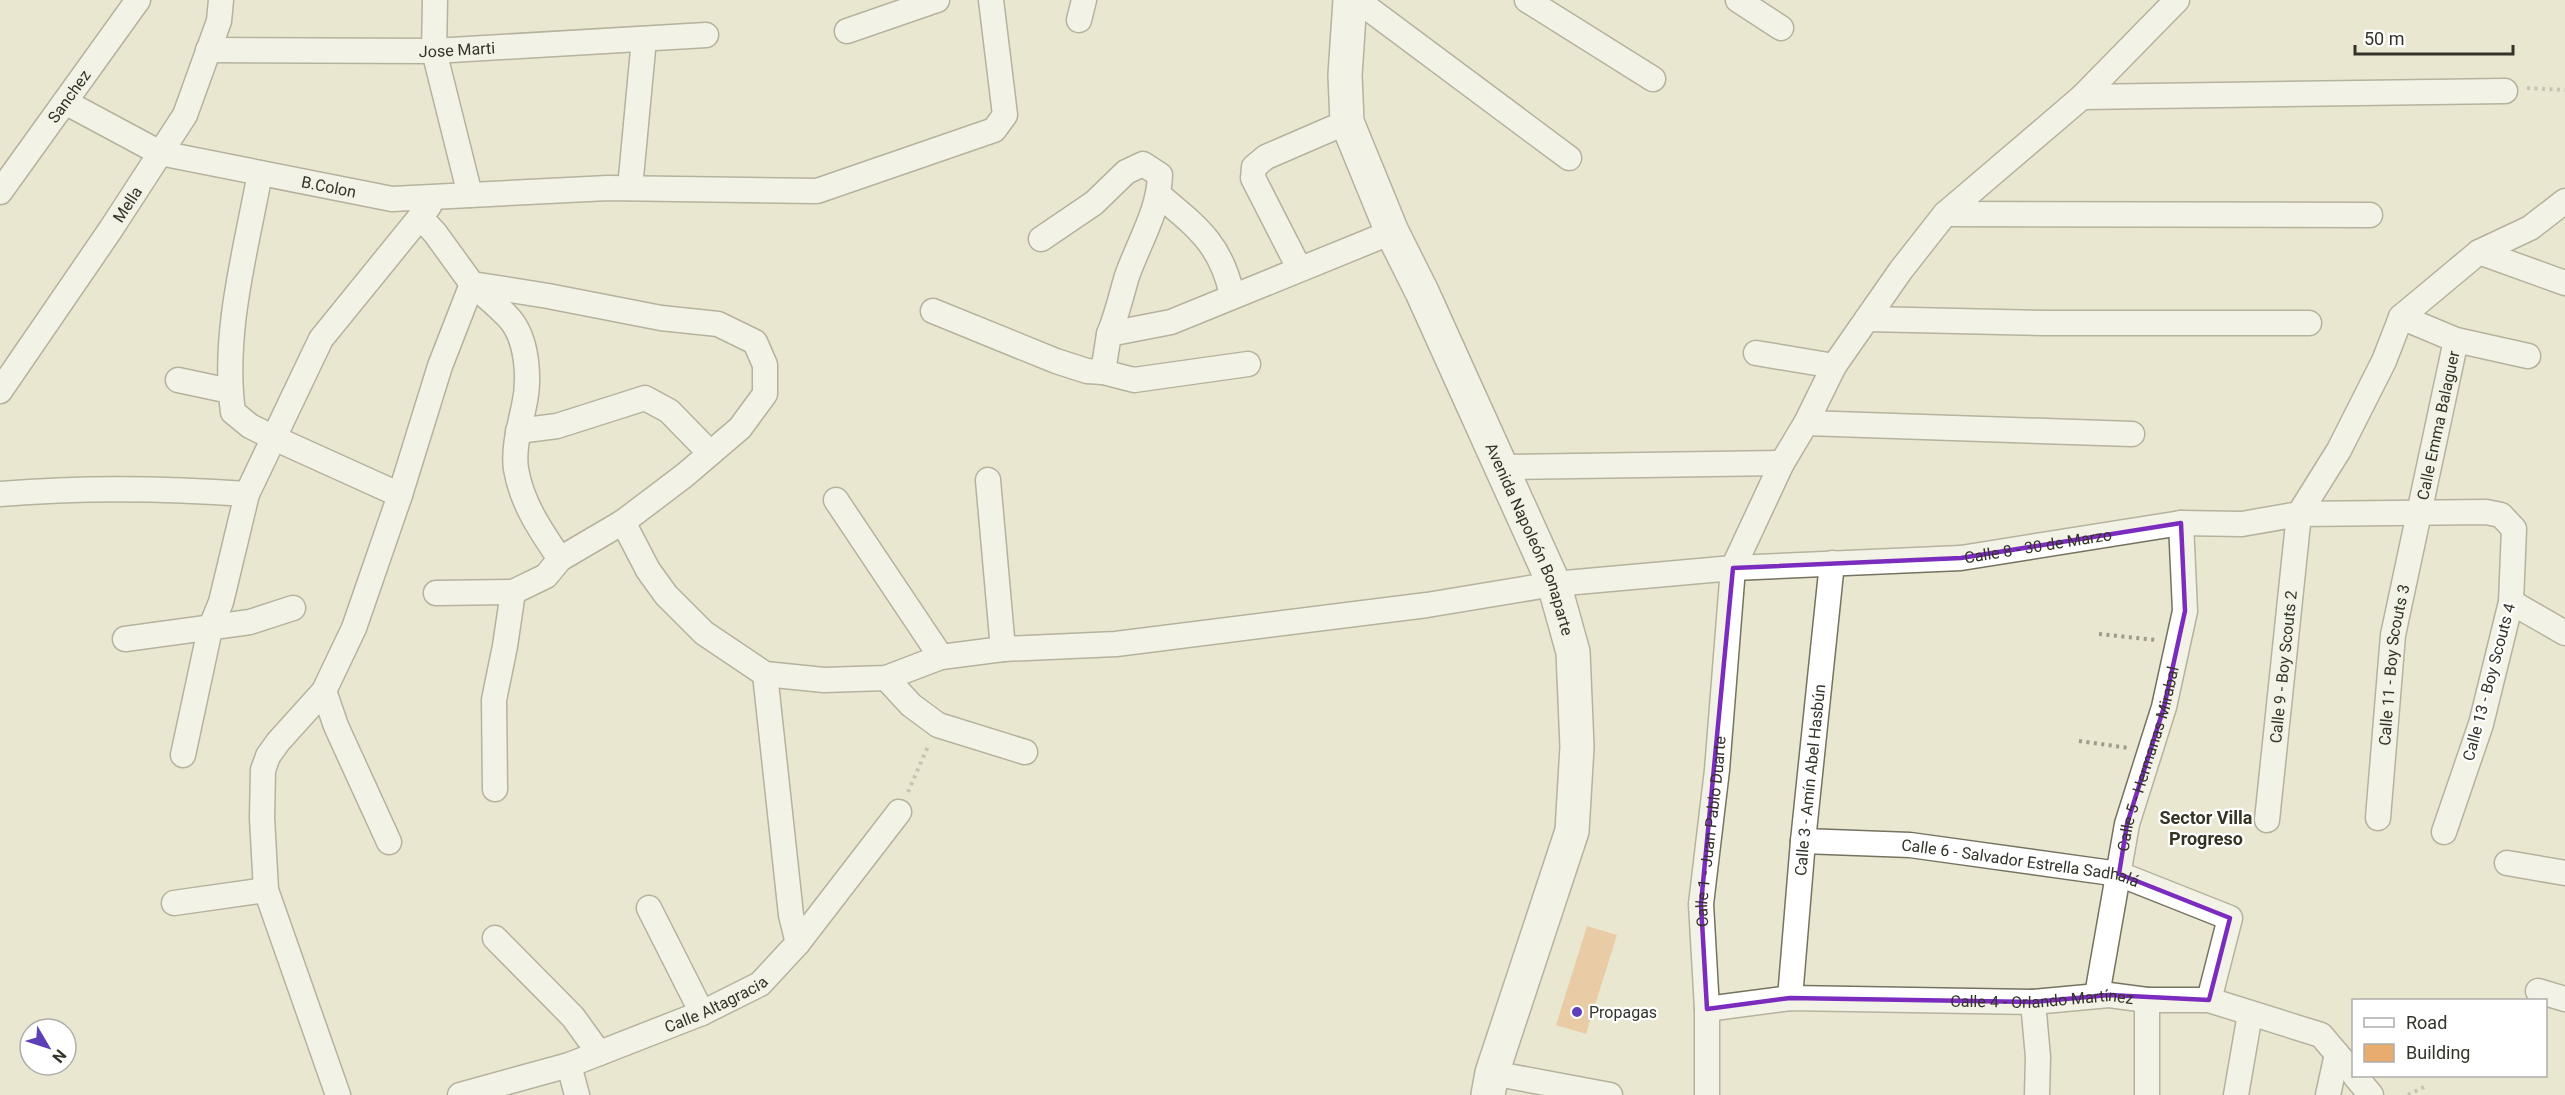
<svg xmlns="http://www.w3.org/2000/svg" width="2565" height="1095" font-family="Roboto,sans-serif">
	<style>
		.building { fill: #e8ac6f }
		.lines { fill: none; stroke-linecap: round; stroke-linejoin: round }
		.street-casing { stroke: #75725f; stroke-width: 27 }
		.secondary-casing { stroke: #75725f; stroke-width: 36 }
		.path { stroke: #9c9a89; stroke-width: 4; stroke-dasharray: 3 4.5; stroke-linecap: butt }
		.street { stroke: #fff; stroke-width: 24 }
		.secondary { stroke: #fff; stroke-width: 33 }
		.marked { fill: none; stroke: #7b2cbf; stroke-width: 4.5; stroke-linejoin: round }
		.poi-dot { fill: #5d40b8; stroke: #fff; stroke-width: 2 }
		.labels { text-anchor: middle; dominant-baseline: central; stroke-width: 4.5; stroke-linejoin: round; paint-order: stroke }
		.street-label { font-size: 16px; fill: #34332a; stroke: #fff }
		.poi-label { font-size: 16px; fill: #34332a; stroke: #fff; text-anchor: start }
		.neighbourhood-label { font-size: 18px; font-weight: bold; fill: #353321; stroke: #fff }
	</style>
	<rect width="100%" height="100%" fill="#eae7d1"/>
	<!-- building -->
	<path class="building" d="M1587 926 1617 935 1586 1034 1556 1025Z"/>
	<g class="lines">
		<defs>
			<g id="street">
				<path d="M435 0 434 51 470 195"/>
				<path d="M1357 0 1569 158"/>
				<path d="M1527 0 1653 79"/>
				<path d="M1738 0 1781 28"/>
				<path d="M1079 20 1084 0"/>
				<path d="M847 31 937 0"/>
				<path id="s1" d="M208 50 434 51 706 35"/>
				<path d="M2082 97 2505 91"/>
				<path id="s2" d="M65 102 160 153 392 199 608 188 817 191 994 130 1005 115 991 0"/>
				<path d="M260 173C246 250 222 334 233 412L250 426 274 438 400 495"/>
				<path d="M630 188 644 39"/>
				<path id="s3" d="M0 192 138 0"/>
				<path d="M1159 195C1197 227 1221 244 1232 295"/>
				<path d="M1945 214 2370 215"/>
				<path d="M420 217 435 233 472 284 548 296 661 318 718 324 755 342 765 365V394L740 428 685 475 623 522 560 559 546 576 513 592 436 593"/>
				<path d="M1041 239 1094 203 1126 172 1143 164 1160 175C1159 211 1139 242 1127 276 1121 296 1117 315 1109 334"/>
				<path d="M2479 252 2565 283"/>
				<path d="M1299 268 1253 178 1254 167 1266 157 1347 122"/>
				<path d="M933 311 1056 361 1087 371 1103 372 1134 380 1248 364"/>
				<path d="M2401 317 2456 340 2528 356"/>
				<path d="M1867 319 2046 323H2309"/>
				<path d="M1756 353 1834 366"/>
				<path d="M1103 372 1109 334 1171 322 1392 232"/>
				<path d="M178 380 230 391"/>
				<path id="s4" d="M0 391 111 229 185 115 219 21 221 0"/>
				<path d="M1806 423 2132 434"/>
				<path d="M518 431 557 426 645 398 669 411 710 453"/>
				<path d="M1500 467 1782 463"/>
				<path d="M988 480 1003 649"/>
				<path d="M0 494C82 487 165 488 247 494"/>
				<path d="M836 500 941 657"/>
				<path id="s5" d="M623 522 648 570 666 595 704 633 765 674 824 680 886 678 941 657 1003 649 1116 644 1427 605 1554 584 1733 568 1961 558 2181 523 2242 524 2299 514 2486 512 2501 515 2514 529 2511 602 2481 724 2444 832"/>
				<path d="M2511 602 2565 633"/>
				<path d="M125 639 250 622 293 608"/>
				<path d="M765 674 791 915 798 943"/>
				<path d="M886 678 911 705 938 725 1025 752"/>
				<path d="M324 691 336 726 389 842"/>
				<path d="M183 755 210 629 221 602 247 494 321 339 429 206"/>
				<path d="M495 789 494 700 505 646 513 592"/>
				<path id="s6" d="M2378 818 2393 635 2456 340"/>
				<path id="s7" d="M2267 820 2299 514 2339 450 2384 361 2401 317 2479 252 2530 228 2565 201"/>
				<path id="s8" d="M1803 841 1910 845 2119 874 2230 918 2209 1000"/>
				<path d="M2507 863 2565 873"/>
				<path d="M174 903 266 890"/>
				<path d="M649 908 702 1013"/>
				<path d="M495 938 573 1017 599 1053"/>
				<path d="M2538 991 2565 999"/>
				<path id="s9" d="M2097 995 2127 824 2164 707 2185 611 2181 523"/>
				<path id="s10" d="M1790 998 1803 841 1832 563"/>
				<path d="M2147 1000V1095"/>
				<path d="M2033 1002 2038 1057 2037 1095"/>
				<path id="s11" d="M1707 1009 1790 998 2033 1002 2109 995 2147 1000H2209L2321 1035 2354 1074"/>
				<path d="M569 1065 577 1095"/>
				<path d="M1492 1073 1610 1095"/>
				<path d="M2355 1076 2371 1095"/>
				<path d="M338 1095 266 890 262 818 263 770 268 756 278 742 324 691 354 628 400 495 440 366 472 284C484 295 498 306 509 318 528 339 530 380 524 406 520 425 513 449 516 469 522 504 541 531 560 559"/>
				<path id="s12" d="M460 1095 569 1065 702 1013 760 984 798 943 899 812"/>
				<path id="s13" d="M1707 1095V1009L1701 904 1717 770 1733 568 1782 463 1806 423 1834 366 1901 270 1945 214 2082 97 2177 0"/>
				<path d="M2236 1095 2250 1014"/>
				<path d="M2328 1095 2337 1054"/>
			</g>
			<g id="secondary">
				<path id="s14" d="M1350 0 1345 75 1347 122 1392 232 1422 292 1554 584 1573 652 1577 747 1572 831 1492 1073 1488 1095"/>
			</g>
		</defs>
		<!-- street casing -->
		<use href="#street" class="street-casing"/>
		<!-- secondary casing -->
		<use href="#secondary" class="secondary-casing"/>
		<!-- path -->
		<path class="path" d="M2527 88 2565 90
			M2099 634 2156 640
			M2079 741 2129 748
			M908 792 929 744
			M2408 1095 2426 1086"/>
		<!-- street -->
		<use href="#street" class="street"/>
		<!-- secondary -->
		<use href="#secondary" class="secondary"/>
	</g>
	<!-- marked area -->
	<path d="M0 0H2565V1095H0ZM2181 523 2185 611 2164 707 2127 824 2119 874 2230 918 2209 1000 2109 995 2033 1002 1790 998 1707 1009 1701 904 1733 568 1961 558Z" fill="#eae7d1" fill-opacity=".55" fill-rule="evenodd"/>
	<path class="marked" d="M2181 523 2185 611 2164 707 2127 824 2119 874 2230 918 2209 1000 2109 995 2033 1002 1790 998 1707 1009 1701 904 1733 568 1961 558Z"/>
	<!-- markers -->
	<circle class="poi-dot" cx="1577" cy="1012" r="6"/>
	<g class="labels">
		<!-- street labels -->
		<g class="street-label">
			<text stroke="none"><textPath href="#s1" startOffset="249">Jose Marti</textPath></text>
			<text stroke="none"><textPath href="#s3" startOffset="118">Sanchez</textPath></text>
			<text stroke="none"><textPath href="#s2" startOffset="280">B.Colon</textPath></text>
			<text stroke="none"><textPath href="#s4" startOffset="226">Mella</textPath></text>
			<text stroke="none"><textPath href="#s6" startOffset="398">Calle Emma Balaguer</textPath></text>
			<text stroke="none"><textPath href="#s14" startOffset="578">Avenida Napoleón Bonaparte</textPath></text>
			<text stroke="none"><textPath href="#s5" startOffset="1496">Calle 8 - 30 de Marzo</textPath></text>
			<text stroke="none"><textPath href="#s6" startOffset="154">Calle 11 - Boy Scouts 3</textPath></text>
			<text stroke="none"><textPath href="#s7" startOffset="154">Calle 9 - Boy Scouts 2</textPath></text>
			<text transform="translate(2489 682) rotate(-75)">Calle 13 - Boy Scouts 4</text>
			<text stroke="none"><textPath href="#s9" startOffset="242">Calle 5 - Hermanas Mirabal</textPath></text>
			<text stroke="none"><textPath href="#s10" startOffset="219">Calle 3 - Amín Abel Hasbún</textPath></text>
			<text stroke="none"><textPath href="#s13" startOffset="264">Calle 1 - Juan Pablo Duarte</textPath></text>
			<text stroke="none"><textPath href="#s8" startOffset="219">Calle 6 - Salvador Estrella Sadhalá</textPath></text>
			<text stroke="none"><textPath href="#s11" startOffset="336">Calle 4 - Orlando Martínez</textPath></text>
			<text stroke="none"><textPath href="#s12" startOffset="272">Calle Altagracia</textPath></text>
		</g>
		<!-- poi labels -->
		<g class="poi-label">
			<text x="1589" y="1012">Propagas</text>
		</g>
		<!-- neighbourhood labels -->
		<g class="neighbourhood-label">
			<text x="2206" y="817">Sector Villa<tspan x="2206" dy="21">Progreso</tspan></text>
		</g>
	</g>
	<!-- legend -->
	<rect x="2352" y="999" width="195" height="78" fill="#ffffff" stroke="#aeadaa" stroke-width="1.5"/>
	<rect x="2364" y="1018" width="30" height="9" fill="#ffffff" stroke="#aeadaa" stroke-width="1.5"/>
	<text x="2406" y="1029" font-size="18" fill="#34332a">Road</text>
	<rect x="2364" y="1044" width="30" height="18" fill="#e8ac6f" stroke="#aeadaa" stroke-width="1.5"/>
	<text x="2406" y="1059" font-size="18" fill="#34332a">Building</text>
	<!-- north arrow -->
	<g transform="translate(48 1047) rotate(129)"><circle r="28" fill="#ffffff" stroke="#aeadaa" stroke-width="1.5"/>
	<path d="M0-4.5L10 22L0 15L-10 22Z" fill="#5d40b8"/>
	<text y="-9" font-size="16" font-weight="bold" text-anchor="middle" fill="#34332a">N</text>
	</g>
	<!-- scale -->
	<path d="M2355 45v9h158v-9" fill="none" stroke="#34332a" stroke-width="3"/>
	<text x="2364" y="45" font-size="18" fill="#34332a" stroke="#ffffff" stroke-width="4.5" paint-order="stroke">50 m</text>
</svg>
